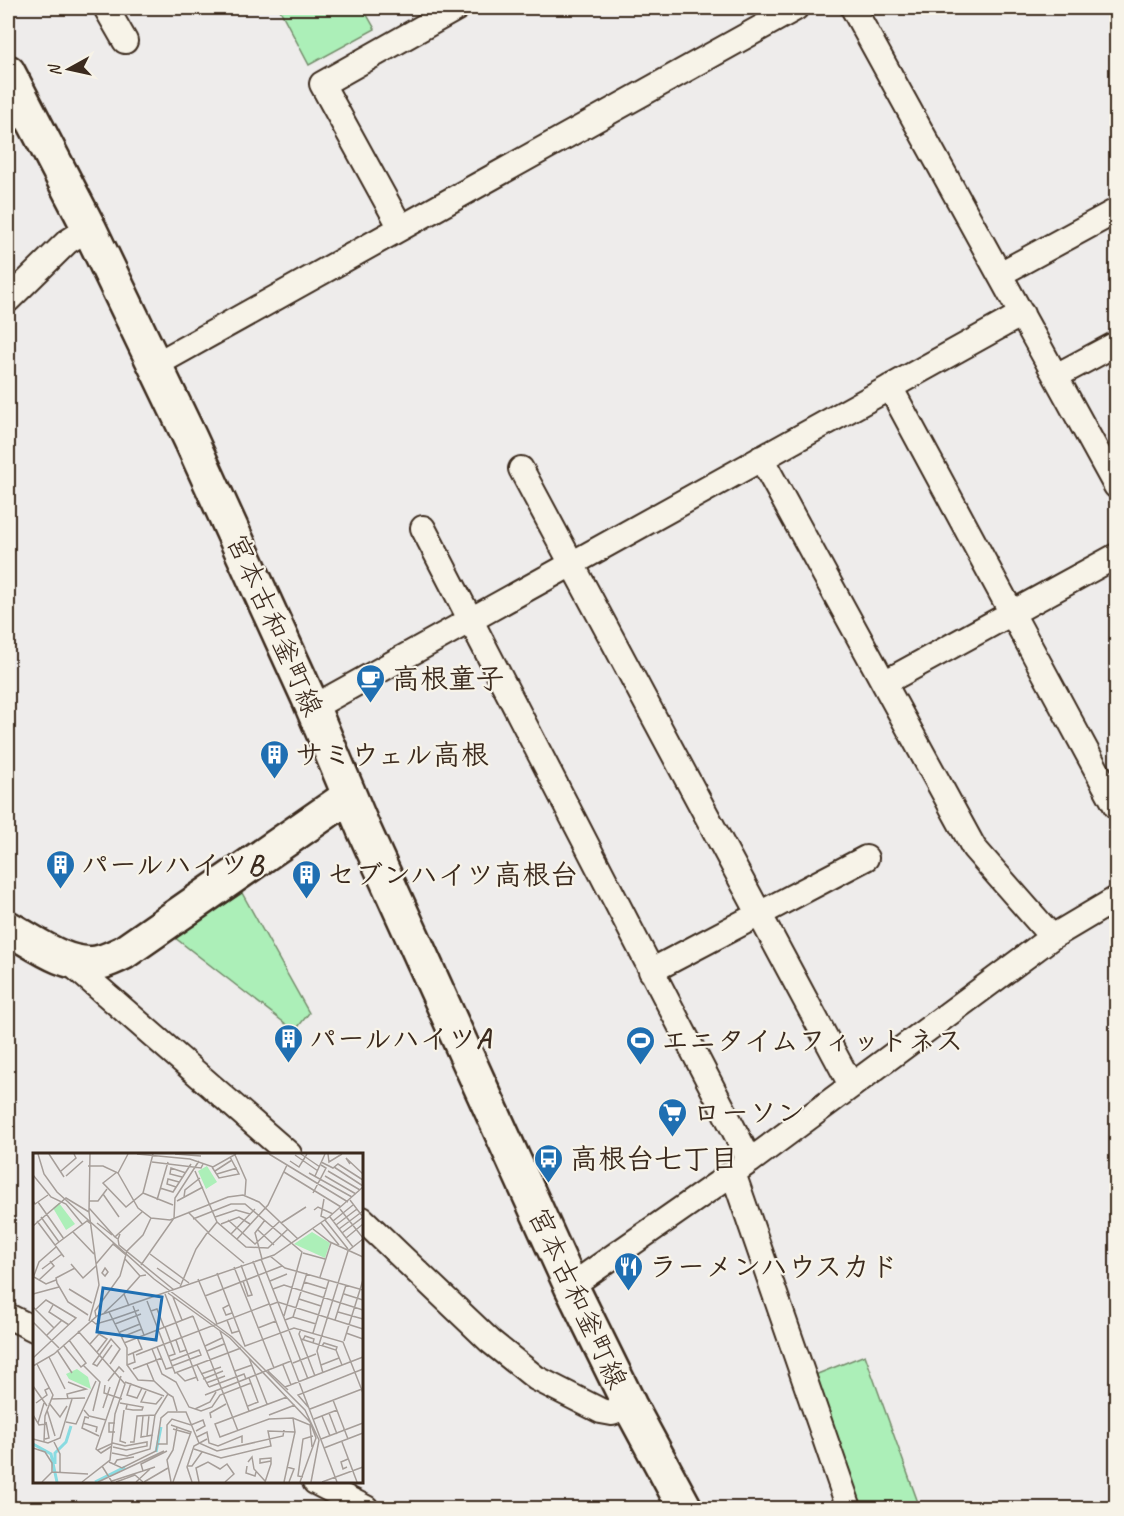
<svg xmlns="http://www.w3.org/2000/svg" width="1124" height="1516" font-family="Caveat,'Klee One',sans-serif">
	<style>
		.green { fill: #acefb8; stroke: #748c6b; stroke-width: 1.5 }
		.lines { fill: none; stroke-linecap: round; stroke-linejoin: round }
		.street-casing { stroke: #3b2a1e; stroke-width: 28 }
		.secondary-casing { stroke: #3b2a1e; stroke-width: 38 }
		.street { stroke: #f7f3e8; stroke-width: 24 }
		.secondary { stroke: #f7f3e8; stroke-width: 33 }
		.labels { text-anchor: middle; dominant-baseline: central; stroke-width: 4.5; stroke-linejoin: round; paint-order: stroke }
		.street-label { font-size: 28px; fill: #3b2a1e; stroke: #f7f3e8 }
		.poi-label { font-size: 28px; font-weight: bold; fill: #3b2a1e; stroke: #f7f3e8; text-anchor: start }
		.inset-river { fill: none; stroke: #89dbe1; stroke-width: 3 }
		.inset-road { fill: none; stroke: #a69e99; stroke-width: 1.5 }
		.view { fill: #1f6fb2; fill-opacity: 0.15; stroke: #1f6fb2; stroke-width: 3 }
		.inset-edge { fill: none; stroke: #3b2a1e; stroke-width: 3 }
	</style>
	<rect width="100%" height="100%" fill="#eeeceb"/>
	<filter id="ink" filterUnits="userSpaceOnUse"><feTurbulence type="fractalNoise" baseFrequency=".0167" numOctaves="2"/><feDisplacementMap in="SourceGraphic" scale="12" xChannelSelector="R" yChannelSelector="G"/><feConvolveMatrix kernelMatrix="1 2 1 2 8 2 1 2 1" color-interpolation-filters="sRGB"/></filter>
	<g filter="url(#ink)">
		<!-- green -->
		<path class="green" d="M279 8H363L375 29 309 65Z
			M242 893 309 1013 295 1031 174 937Z
			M865 1355 920 1508H858L815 1375Z"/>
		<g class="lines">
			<defs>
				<path id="street" d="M106 8 125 41
					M853 8 1116 486
					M8 121 27 106
					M401 228 322 84 457 8
					M1000 274 1116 211
					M8 300 67 242 89 228
					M155 365 796 8
					M1056 376 1116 344
					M890 387 1116 806
					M761 458 974 848 1052 937
					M521 469 851 1085
					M423 528 750 1161
					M884 683 1116 556
					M312 708 1022 314
					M68 961 289 1154
					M651 971 866 858
					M733 1173 849 1508
					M362 1219 490 1341 536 1378 601 1411 612 1413 630 1406
					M571 1286 750 1161 1052 937 1116 899
					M8 1316 34 1329
					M315 1482 366 1508"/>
				<path id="secondary" d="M8 72 89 228 190 438 309 699 364 830 571 1286 630 1406 685 1508
					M8 928C34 942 65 967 96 963 105 962 114 957 123 953L349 796"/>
			</defs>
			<!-- street casing -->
			<use href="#street" class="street-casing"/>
			<!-- secondary casing -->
			<use href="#secondary" class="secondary-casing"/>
			<!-- street -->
			<use href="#street" class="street"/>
			<!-- secondary -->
			<use href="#secondary" class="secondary"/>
		</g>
	</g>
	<!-- icons -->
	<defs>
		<symbol id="cafe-pin" viewBox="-11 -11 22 30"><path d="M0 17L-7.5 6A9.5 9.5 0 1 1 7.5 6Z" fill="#1f6fb2" stroke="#f7f3e8"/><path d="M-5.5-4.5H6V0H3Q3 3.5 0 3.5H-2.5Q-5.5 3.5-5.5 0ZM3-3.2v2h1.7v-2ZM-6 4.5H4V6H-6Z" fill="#fff"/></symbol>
		<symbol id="building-pin" viewBox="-11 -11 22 30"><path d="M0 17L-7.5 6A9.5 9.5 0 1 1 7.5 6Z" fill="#1f6fb2" stroke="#f7f3e8"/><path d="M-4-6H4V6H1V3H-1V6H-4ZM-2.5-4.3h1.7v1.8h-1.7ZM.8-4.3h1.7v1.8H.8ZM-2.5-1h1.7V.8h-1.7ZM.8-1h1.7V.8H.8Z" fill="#fff"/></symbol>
		<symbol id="stadium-pin" viewBox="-11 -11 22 30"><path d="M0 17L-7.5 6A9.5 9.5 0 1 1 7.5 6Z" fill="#1f6fb2" stroke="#f7f3e8"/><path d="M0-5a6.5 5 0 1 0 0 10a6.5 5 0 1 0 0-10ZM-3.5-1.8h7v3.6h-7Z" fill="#fff"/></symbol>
		<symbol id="supermarket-pin" viewBox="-11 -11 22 30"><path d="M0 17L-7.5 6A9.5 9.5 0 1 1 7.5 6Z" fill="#1f6fb2" stroke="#f7f3e8"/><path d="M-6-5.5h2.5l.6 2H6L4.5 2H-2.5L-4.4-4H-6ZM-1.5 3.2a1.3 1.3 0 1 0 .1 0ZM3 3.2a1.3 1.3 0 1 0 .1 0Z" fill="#fff"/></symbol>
		<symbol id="bus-pin" viewBox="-11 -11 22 30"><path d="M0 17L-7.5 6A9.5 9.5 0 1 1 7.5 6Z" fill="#1f6fb2" stroke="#f7f3e8"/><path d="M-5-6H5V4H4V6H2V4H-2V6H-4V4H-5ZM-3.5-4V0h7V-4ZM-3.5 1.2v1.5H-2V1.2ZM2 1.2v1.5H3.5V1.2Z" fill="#fff"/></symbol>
		<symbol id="restaurant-pin" viewBox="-11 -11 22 30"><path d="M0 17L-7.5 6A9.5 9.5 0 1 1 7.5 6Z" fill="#1f6fb2" stroke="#f7f3e8"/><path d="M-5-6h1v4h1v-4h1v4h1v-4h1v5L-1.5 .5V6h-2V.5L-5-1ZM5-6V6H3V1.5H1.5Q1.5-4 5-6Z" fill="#fff"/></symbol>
	</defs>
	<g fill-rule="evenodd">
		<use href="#cafe-pin" x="354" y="662" width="33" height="45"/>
		<use href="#building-pin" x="258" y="738" width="33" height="45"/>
		<use href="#building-pin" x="44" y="848" width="33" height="45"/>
		<use href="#building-pin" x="290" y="858" width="33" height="45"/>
		<use href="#building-pin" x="272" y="1022" width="33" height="45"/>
		<use href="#stadium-pin" x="624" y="1024" width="33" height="45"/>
		<use href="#supermarket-pin" x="656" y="1096" width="33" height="45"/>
		<use href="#bus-pin" x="532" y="1142" width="33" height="45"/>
		<use href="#restaurant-pin" x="612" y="1250" width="33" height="45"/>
	</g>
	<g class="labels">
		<!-- street labels -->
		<g class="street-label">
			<text transform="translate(275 625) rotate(66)">宮本古和釜町線</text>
			<text transform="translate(578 1298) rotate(65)">宮本古和釜町線</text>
		</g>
		<!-- poi labels -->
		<g class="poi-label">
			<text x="392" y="678">高根童子</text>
			<text x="295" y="754">サミウェル高根</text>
			<text x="81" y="864">パールハイツB</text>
			<text x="327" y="874">セブンハイツ高根台</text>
			<text x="309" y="1038">パールハイツA</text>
			<text x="661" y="1040">エニタイムフィットネス</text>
			<text x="693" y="1112">ローソン</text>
			<text x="570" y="1158">高根台七丁目</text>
			<text x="649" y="1266">ラーメンハウスカド</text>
		</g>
	</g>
	<!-- overview -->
	<g transform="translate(33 1153)">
		<rect width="330" height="330" fill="#eeeceb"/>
		<path d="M174 13 184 29 173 36 165 18ZM26 50 42 71 33 77 20 55ZM279 79 297 90 292 105 261 91ZM44 216 55 224 58 236 36 226 33 221Z" fill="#acefb8"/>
		<path class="inset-river" d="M0 291 18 301 24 329M123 299 128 274M22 311V300L33 289 38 273M62 329 92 314"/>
		<path class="inset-road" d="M5 1 11 21 24 39 121 126 199 184 272 257 286 287 278 329M16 1 31 24M104 1 157 6 180 14 203 1M142 1 168 3M236 1 315 49M268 1 287 14M295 1 296 9 309 1M202 2 213 27 212 42M262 2 285 18M257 8 266 14 274 1M119 9 168 15 170 11M288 9 300 15 305 11 330 27M317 11 313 5 330 21M55 13H70L85 20 105 55 118 65 137 67 195 44 210 42 226 49 265 86M179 14 186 25 206 21 197 4M301 14 330 33M28 18 43 5 41 1M162 18 184 69 213 94 235 95 255 76M182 18 199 7M295 18 327 37M84 19 70 30 93 54 110 40 120 1M251 19 308 54M85 20 95 1M276 20 319 44M184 21 204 15M0 22 18 44 33 51 50 72M33 23 50 8M282 23 292 1M292 23 323 41M149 24 137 21 138 15 153 20M143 34 134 31 135 26 146 29M127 35 140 39 158 11M110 40 140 52M280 40 293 15 288 12M70 41 86 64M151 44 152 37 167 25M291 46 288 63 294 66M124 47 135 9M0 48 2 51 15 42M56 48H65L74 36M144 48 170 34M5 49 31 86M56 55 82 84M307 56 330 85M281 57 285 54 300 61M155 59 175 79M8 64 26 89M182 64 203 57 217 61M297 64 320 94M160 66 198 51H212L269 99 251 163M195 67 222 91 246 69M292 67 315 96M4 68 31 104M300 68 320 52M184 69 175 80 211 110M64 70 79 82M248 70 273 54M288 70 306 92M188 71 206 64 217 71M303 72 324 56M0 73 33 45 56 59M280 76 297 89 330 104M306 76 330 58M225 77 241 92M40 79 61 101M309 80 330 64 317 47M87 81 85 86 82 84 109 59M198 81 222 56M313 85 330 71M85 86 86 92 141 137M204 86 235 52 254 12M22 92 54 68 58 71M270 100 292 106M117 101 156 130M237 103 252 115 330 137M92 106 107 123 113 122M228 106 275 226M229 106 222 80 232 67M220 108 304 329M38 111 50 125 63 113M63 111 80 91 93 102M108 112 141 65 142 45 166 8M208 112 219 142 215 143 210 128M201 114 215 149M42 115 23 125 24 130 35 149 55 162M72 115 75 119 72 123 69 120ZM124 115 147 131M9 116 29 101M184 120 212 193 261 175 310 189 330 240M1 124 13 131 23 127M287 124 298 90M0 125 6 109 23 94M165 126 184 171M6 127 21 113 17 108M237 128 254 121M271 129 294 136M147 134 163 96 174 80M36 136 59 150M240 136 251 132 330 157M135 140 197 185 277 269 283 285 267 329M0 141 26 134M132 141 165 228M311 141 330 147M172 143 249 113M140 144 149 167M266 146 288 153M114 148 142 220 208 195M215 149 241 215M20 152 16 159 36 172M196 152 190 155 193 162 199 160M237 152 245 149 330 176M96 153 91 141 107 123M100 153 111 182M0 154 21 175M118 158 124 156 131 174M76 159 94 195V212L105 227 121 228 135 241 122 262 117 296 94 303 79 300M305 159 330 166M71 160 91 141M160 163 205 278M63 164 62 158 87 123 94 98 110 82 118 65M260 164 274 120M80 166 106 157M58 167 63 171 80 166M194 167 199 180 206 178M252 167 260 164 283 171M302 167 313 132M56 168 66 132 56 59 57 1M0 169 26 195M82 171 108 161M132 174 142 201 136 203M225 175 243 168M268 176 266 181 282 223M45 178 92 231 82 261 77 307 49 329M187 178 216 258M87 179 107 171M280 180 296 127M313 180 330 186M14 182 29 167M89 184 109 176M268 186 303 197 309 212M143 187 147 199 153 197M270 187 272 183 281 186 280 190M311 188 330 127M91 190 160 163M57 191 66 181 74 186 64 199M30 192 48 214 53 210 36 187M172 193 189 185M289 193 291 190 304 194 303 197M124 194 133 216 140 214M119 196 129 221 143 229 156 254 168 258 179 254 187 242 218 230M24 197 39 220M174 198 191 191M95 202 109 196 104 184M103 202 236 151M16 204 32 236M0 205 43 165 13 147 2 157M216 205 234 251M137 208 166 197 168 202 139 213M260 210 283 201M4 211 20 242 12 263 11 289M77 211 87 196 78 186 60 211 64 213 79 192M114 211 121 228M50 212 67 229 60 258M94 212 102 209 100 199M164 212 176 234M250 212 258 232M288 212 306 205M0 213 21 201 64 163 241 102 296 64 330 34M100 216 129 205M202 218 219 212M235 218 255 237M144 220 152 228 164 224M290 220 284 198 315 98 330 86M168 221 188 214M170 226 190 218M75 228 86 214 91 219M92 229 131 243M98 230 94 242 104 245 109 235M173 230 192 223M72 232 71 240 89 246M0 233 14 253M176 234 211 221 213 226M252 234 330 204M329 236 277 256 265 242 330 216M113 238 108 249 123 251 129 244M135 241 140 244 144 258M172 242 258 208M254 244 182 271 187 284 236 266 260 265 277 272 279 294M18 246 52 245M35 246 34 241 53 236 35 229M300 247 315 286M3 250 14 242 12 237 16 235M16 250 27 264 34 253M87 250 110 254 109 257H100L93 256 94 252M215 253 225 249 216 225M70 255 77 234M162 256 177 249 183 239M14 257 22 283M51 257 56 263 73 267M91 257 87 288 93 290M296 260 304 281M0 262 6 272 13 271M236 262 262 252M110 263 108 284 120 282M289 263 297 283M56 265 52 264 49 275 66 283M178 265 177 260 193 251M281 266 304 257M33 269 43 271 63 228M5 270 11 250M50 270 64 274 63 279M138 272 158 279 140 329M140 276 158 281M82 279H76V270H82M114 283 116 262M164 284 174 279 176 290 185 293 209 283V290M0 286 15 290 27 285 39 246M12 286 16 285 13 269M288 286 330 270M21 289 27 301V319M97 289H101L104 263 122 262M309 289 324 329M125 291H134V272L139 266 158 272 170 267 172 273 163 278M79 293 68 300 63 296 88 223M0 295 12 299 19 310V319L9 329M291 295 330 280M161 296 188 305 238 293 235 278 262 279M65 297 80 290 92 293 114 289V293L93 297 80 294M76 309 89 315 123 298 128 265 135 259H153L166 290 184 298 250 283 251 277M215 309 219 304 221 316 232 328M81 312 84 307 101 304M69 313 79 329M154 313H159L169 299M214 313 213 320 222 323 223 319M254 314 261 316 256 329M314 314 310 316 308 309 315 306M110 318 108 311 134 298M19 319 55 321M270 324 265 323 270 286 280 283M79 328 122 314M65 329 131 298M83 329 102 322 110 329M103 329 117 316M111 329 135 315M138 329 134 307 140 297 144 274M159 329 154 314 161 293 174 286M166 329 163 315 175 309 187 316 194 311 201 321 192 329M232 329 238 311V305L227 306V310L238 308M251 329 262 279 260 265M289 329 330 314"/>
		<path class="view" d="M70 135 129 144 123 187 64 179Z"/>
		<rect width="330" height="330" class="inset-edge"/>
	</g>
	<!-- margin -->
	<rect width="1124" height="1516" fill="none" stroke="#f7f3e8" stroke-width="30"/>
	<rect x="15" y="15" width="1094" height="1486" fill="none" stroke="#3b2a1e" stroke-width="2" filter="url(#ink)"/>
	<!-- north arrow -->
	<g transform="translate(69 69) rotate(262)" stroke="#f7f3e8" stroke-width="4.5" paint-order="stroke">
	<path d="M0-4.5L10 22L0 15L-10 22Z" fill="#3b2a1e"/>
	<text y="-9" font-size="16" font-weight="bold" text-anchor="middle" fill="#3b2a1e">N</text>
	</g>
</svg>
